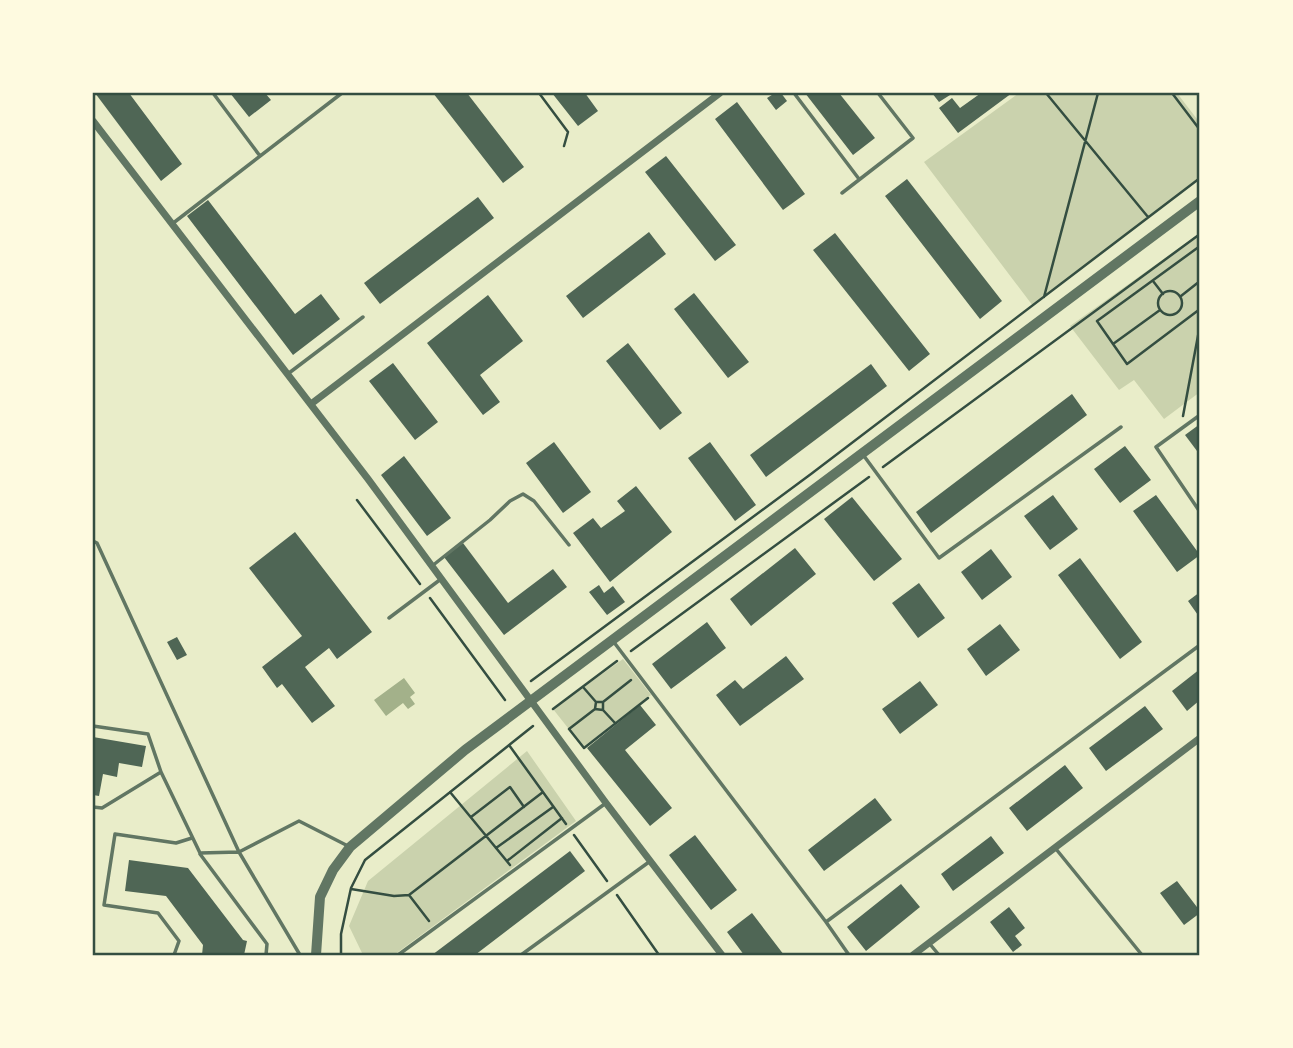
<svg xmlns="http://www.w3.org/2000/svg" width="1293" height="1048" font-family="'DejaVu Sans',sans-serif">
	<style>
		.green { fill: #cad2ad }
		.water { fill: #a3b18a }
		.building { fill: #4f6655 }
		.lines { fill: none; stroke-linecap: round; stroke-linejoin: round }
		.path { stroke: #344e41; stroke-width: 2.5 }
		.service { stroke: #617663; stroke-width: 3.5 }
		.minor { stroke: #617663; stroke-width: 7 }
		.tertiary { stroke: #617663; stroke-width: 10 }
		.neatline { fill: none; stroke: #344e41; stroke-width: 2.5 }
	</style>
	<rect width="100%" height="100%" fill="#e9edc9"/>
	<!-- green -->
	<path class="green" d="M1019 93H1177L1200 123V178L1033 306 924 162Z
		M1200 233V392L1164 419 1134 380 1119 390 1070 326Z
		M623 659 651 695 583 747 553 709Z
		M527 751 576 821 394 955H363L349 926 368 881Z"/>
	<!-- water -->
	<path class="water" d="M404 678 415 693 410 697 415 704 408 709 403 703 386 716 374 700Z"/>
	<!-- building -->
	<path class="building" d="M95 93H129L182 164 161 181Z
		M230 93H265L271 100 249 117Z
		M433 93H467L524 167 503 183Z
		M552 93H585L598 111 578 126Z
		M775 93H781L787 101 776 110 767 98Z
		M805 93H839L875 138 853 155Z
		M932 93H948L950 95 939 102Z
		M981 93H1012L958 133 939 108 952 98 960 108Z
		M737 102 805 194 783 210 715 119Z
		M666 156 736 245 715 261 645 172Z
		M907 179 1002 301 980 319 885 196Z
		M478 197 494 218 380 304 364 283Z
		M208 200 295 314 321 294 340 319 293 355 187 216Z
		M649 232 666 254 583 318 566 296Z
		M835 233 930 354 909 371 813 250Z
		M694 293 749 362 728 378 674 309Z
		M488 295 523 341 480 375 500 402 483 415 427 343Z
		M628 343 682 413 660 430 606 361Z
		M393 363 438 422 415 440 369 381Z
		M871 364 887 386 766 477 750 455Z
		M1072 394 1087 415 931 533 916 512Z
		M1200 424V455L1185 435Z
		M554 442 591 492 563 513 526 463Z
		M710 442 756 505 735 521 688 458Z
		M1125 446 1151 480 1120 503 1094 469Z
		M404 456 451 518 427 536 381 475Z
		M636 486 672 532 610 582 573 533 593 518 601 528 625 511 617 501Z
		M1053 495 1078 529 1050 550 1024 516Z
		M1156 495 1200 555 1177 572 1133 511Z
		M852 497 902 559 874 581 824 519Z
		M295 532 372 632 337 659 329 648 305 667 335 706 312 723 282 684 277 688 262 667 302 636 249 568Z
		M463 543 508 603 553 569 567 587 504 635 444 557Z
		M795 548 816 574 751 626 730 599Z
		M991 549 1012 577 982 600 961 572Z
		M1080 558 1142 642 1120 659 1058 575Z
		M919 583 945 618 918 638 892 603Z
		M599 585 604 593 613 586 625 602 607 615 589 592Z
		M1200 592V618L1188 601Z
		M707 622 726 648 671 689 652 664Z
		M1000 624 1020 650 986 676 967 649Z
		M177 637 187 655 177 660 167 642Z
		M786 656 804 679 740 726 716 695 735 680 743 689Z
		M1200 669V700L1187 711 1172 691Z
		M920 681 938 705 900 734 882 709Z
		M640 705 656 725 625 750 672 808 650 826 587 748Z
		M1145 706 1163 729 1106 771 1089 748Z
		M93 737 146 746 142 767 119 763 117 777 103 774 99 796 93 795Z
		M1065 765 1083 788 1027 831 1009 808Z
		M875 798 892 820 824 871 808 850Z
		M695 835 737 890 711 910 669 855Z
		M991 836 1004 853 953 891 941 874Z
		M570 851 585 871 475 955H432Z
		M129 860 188 868 243 940 247 941 244 955H202L203 945 166 896 125 891Z
		M1177 881 1200 911V913L1184 925 1160 893Z
		M901 884 920 907 866 951 847 927Z
		M1009 907 1025 928 1015 936 1022 945 1013 952 990 922Z
		M752 913 784 955H744L727 932Z"/>
	<g class="lines">
		<!-- path -->
		<path class="path" d="M539 93 568 132 564 146
			M1046 93 1148 217
			M1172 93 1200 130
			M1200 246 1097 321 1127 364 1200 309
			M1153 281 1163 294
			M1158 303a12 12 0 1 1 24 0a12 12 0 1 1-24 0Z
			M1181 296 1200 281
			M1044 297 1098 93
			M1113 344 1160 310
			M1183 416 1200 325
			M883 467 1200 234
			M357 500 420 584
			M430 598 505 700
			M631 651 869 477
			M531 681 811 474 1200 178
			M583 687 596 702 595 709 603 710V702H596
			M603 702 631 680
			M553 709 617 661
			M595 709 569 729 584 748 648 698
			M603 710 615 723
			M509 745 566 824
			M450 792 510 865
			M471 817 510 787 524 807
			M574 835 607 881
			M496 848 553 807
			M507 861 562 818
			M351 889 394 896 409 895 543 792
			M409 895 429 921
			M617 895 659 955
			M341 955V934L351 888 365 860 533 726"/>
		<!-- service -->
		<path class="service" d="M213 93 260 156
			M794 93 859 179
			M842 193 913 138 878 93
			M172 224 342 93
			M289 373 363 317
			M1200 415 1156 447 1200 512
			M864 456 939 558 1121 427
			M93 541 97 543 239 852 300 955
			M432 566 490 520 510 501 523 494 534 501 569 545
			M389 618 441 579
			M613 641 826 922 849 955
			M93 726 148 734 161 772 200 853 239 852 299 821 348 846
			M93 807 102 808 161 772
			M1056 849 1142 955
			M200 854 267 944 266 955
			M826 922 1200 645
			M929 943 939 955
			M174 955 179 941 158 913 104 905 115 834 176 843 192 838
			M398 955 606 803
			M521 955 649 862"/>
		<!-- minor -->
		<path class="minor" d="M93 121 368 479 606 803 722 955
			M311 404 720 93
			M913 955 1200 738"/>
		<!-- tertiary -->
		<path class="tertiary" d="M316 955 320 897 333 870 350 847 465 750 1200 201"/>
	</g>
	<!-- border -->
	<rect width="1293" height="1048" fill="none" stroke="#fefae0" stroke-width="189"/>
	<rect x="94" y="94" width="1104" height="860" class="neatline"/>
</svg>
